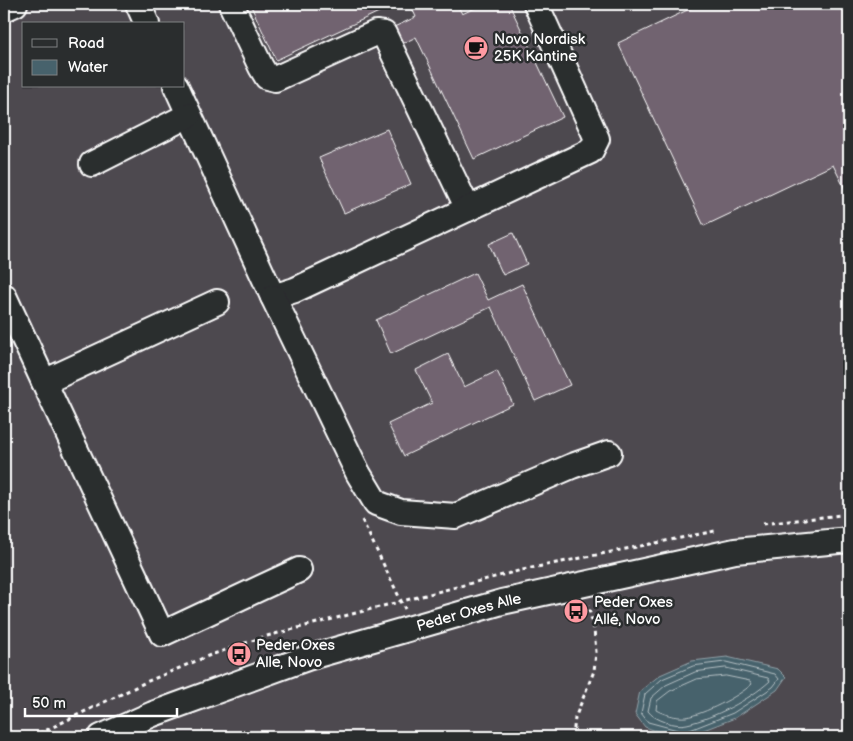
<svg xmlns="http://www.w3.org/2000/svg" width="853" height="741" font-family="'Balsamiq Sans',sans-serif">
	<style>
		.built { fill: #4e4850; fill-rule: evenodd }
		.water { fill: #47626c; stroke: #91a1a7 }
		.lines { fill: none; stroke-linecap: round; stroke-linejoin: round }
		.shore { stroke: #b5c0c4; stroke-width: 1 }
		.building { fill: #71636f; stroke: #fff }
		.minor-casing { stroke: #fff; stroke-width: 28 }
		.path { stroke: #fff; stroke-width: 3; stroke-dasharray: 4 4; stroke-linecap: butt }
		.minor { stroke: #2a2d2e; stroke-width: 24 }
		.labels { text-anchor: middle; dominant-baseline: central; stroke-width: 5; stroke-linejoin: round; paint-order: stroke }
		.poi-label { font-size: 15px; fill: #fff; stroke: #2a2d2e; text-anchor: start }
		.street-label { font-size: 15px; fill: #fff; stroke: #2a2d2e }
	</style>
	<rect width="100%" height="100%" fill="#3f3d42"/>
	<filter id="ink" filterUnits="userSpaceOnUse"><feTurbulence type="fractalNoise" baseFrequency=".02" numOctaves="2"/><feDisplacementMap in="SourceGraphic" scale="10" xChannelSelector="R" yChannelSelector="G"/><feConvolveMatrix kernelMatrix="1 2 1 2 8 2 1 2 1" color-interpolation-filters="sRGB"/></filter>
	<g filter="url(#ink)">
		<!-- built -->
		<path class="built" d="M4 4H849V737H4ZM24 24H184V86H24Z"/>
		<!-- water -->
		<path class="water" d="M727 657 778 669 786 677 777 690 735 718 688 736 665 734 645 727 635 714 640 691 660 675 692 661Z"/>
		<g class="lines">
			<!-- shore -->
			<path class="shore" d="M726 662 775 674 779 679 773 687 733 713 685 732 648 722 641 713 645 694 662 679 693 666Z
				M726 668 768 678 770 681C749 700 714 718 687 724 676 727 654 720 648 711L651 698 666 685 695 672Z
				M726 676 750 681 752 684C738 697 704 714 686 717 676 718 663 714 656 710L657 701 670 691 697 679Z"/>
		</g>
		<!-- building -->
		<path class="building" d="M250 4H396L276 60Z
			M410 4H457L462 14 484 4H509L563 117 474 159 416 37 402 44 394 27 416 17Z
			M700 4H849V197L833 165 704 226 618 43Z
			M387 129 411 184 344 213 319 158Z
			M513 233 527 264 503 275 489 244Z
			M475 273 488 300 522 284 570 385 535 401 491 307 391 354 376 320Z
			M448 354 464 387 497 371 513 404 404 456 388 424 432 403 416 370Z"/>
		<g class="lines">
			<defs>
				<g id="minor">
					<path d="M138 4 147 24"/>
					<path d="M231 4 261 67 267 77 275 79 376 33 384 34 468 209"/>
					<path d="M4 9 15 4"/>
					<path d="M176 86 273 297 295 290 591 151 597 139 536 4"/>
					<path d="M92 164 189 115"/>
					<path d="M4 296 44 382"/>
					<path d="M273 297 358 473 376 503 401 512 456 516 572 466 609 453"/>
					<path d="M217 302 44 382 162 634 299 570"/>
					<path id="s1" d="M101 737 153 714 307 658 502 602 735 551 849 540"/>
				</g>
			</defs>
			<!-- minor casing -->
			<use href="#minor" class="minor-casing"/>
			<!-- path -->
			<path class="path" d="M362 520 405 609
				M763 524 849 514
				M32 737 146 682 208 656 263 637 522 570 715 531
				M573 737 575 718 594 671 596 652 594 629 588 605"/>
			<!-- minor -->
			<use href="#minor" class="minor"/>
		</g>
	</g>
	<!-- icons -->
	<defs>
		<symbol id="cafe-disc" viewBox="-11 -11 22 22"><circle r="9.5" fill="#ff9aa2" stroke="#2a2d2e"/><path d="M-5.5-4.5H6V0H3Q3 3.5 0 3.5H-2.5Q-5.5 3.5-5.5 0ZM3-3.2v2h1.7v-2ZM-6 4.5H4V6H-6Z" fill="#111"/></symbol>
		<symbol id="bus-disc" viewBox="-11 -11 22 22"><circle r="9.5" fill="#ff9aa2" stroke="#2a2d2e"/><path d="M-5-6H5V4H4V6H2V4H-2V6H-4V4H-5ZM-3.5-4V0h7V-4ZM-3.5 1.2v1.5H-2V1.2ZM2 1.2v1.5H3.5V1.2Z" fill="#111"/></symbol>
	</defs>
	<g fill-rule="evenodd">
		<use href="#cafe-disc" x="462" y="34" width="28" height="28"/>
		<use href="#bus-disc" x="562" y="597" width="28" height="28"/>
		<use href="#bus-disc" x="225" y="640" width="28" height="28"/>
	</g>
	<g class="labels">
		<!-- poi labels -->
		<g class="poi-label">
			<text x="494" y="39">Novo Nordisk<tspan x="494" dy="17">25K Kantine</tspan></text>
			<text x="594" y="602">Peder Oxes<tspan x="594" dy="17">Allé, Novo</tspan></text>
			<text x="256" y="645">Peder Oxes<tspan x="256" dy="17">Alle, Novo</tspan></text>
		</g>
		<!-- street labels -->
		<g class="street-label">
			<text stroke="none"><textPath href="#s1" startOffset="389">Peder Oxes Alle</textPath></text>
		</g>
	</g>
	<!-- margin -->
	<rect width="853" height="741" fill="none" stroke="#2a2d2e" stroke-width="20"/>
	<rect x="10" y="10" width="833" height="721" fill="none" stroke="#fff" stroke-width="2" filter="url(#ink)"/>
	<!-- legend -->
	<rect x="22" y="22" width="162" height="65" fill="#2a2d2e" stroke="#7f8182"/>
	<rect x="32" y="39" width="25" height="8" fill="#2a2d2e" stroke="#7f8182"/>
	<text x="68" y="48" font-size="15" fill="#ffffff">Road</text>
	<rect x="32" y="60" width="25" height="15" fill="#47626c" stroke="#7f8182"/>
	<text x="68" y="72" font-size="15" fill="#ffffff">Water</text>
	<!-- scale -->
	<path d="M25 708v8h152v-8" fill="none" stroke="#ffffff" stroke-width="2.5"/>
	<text x="32" y="708" font-size="15" fill="#ffffff" stroke="#2a2d2e" stroke-width="4" paint-order="stroke">50 m</text>
</svg>
